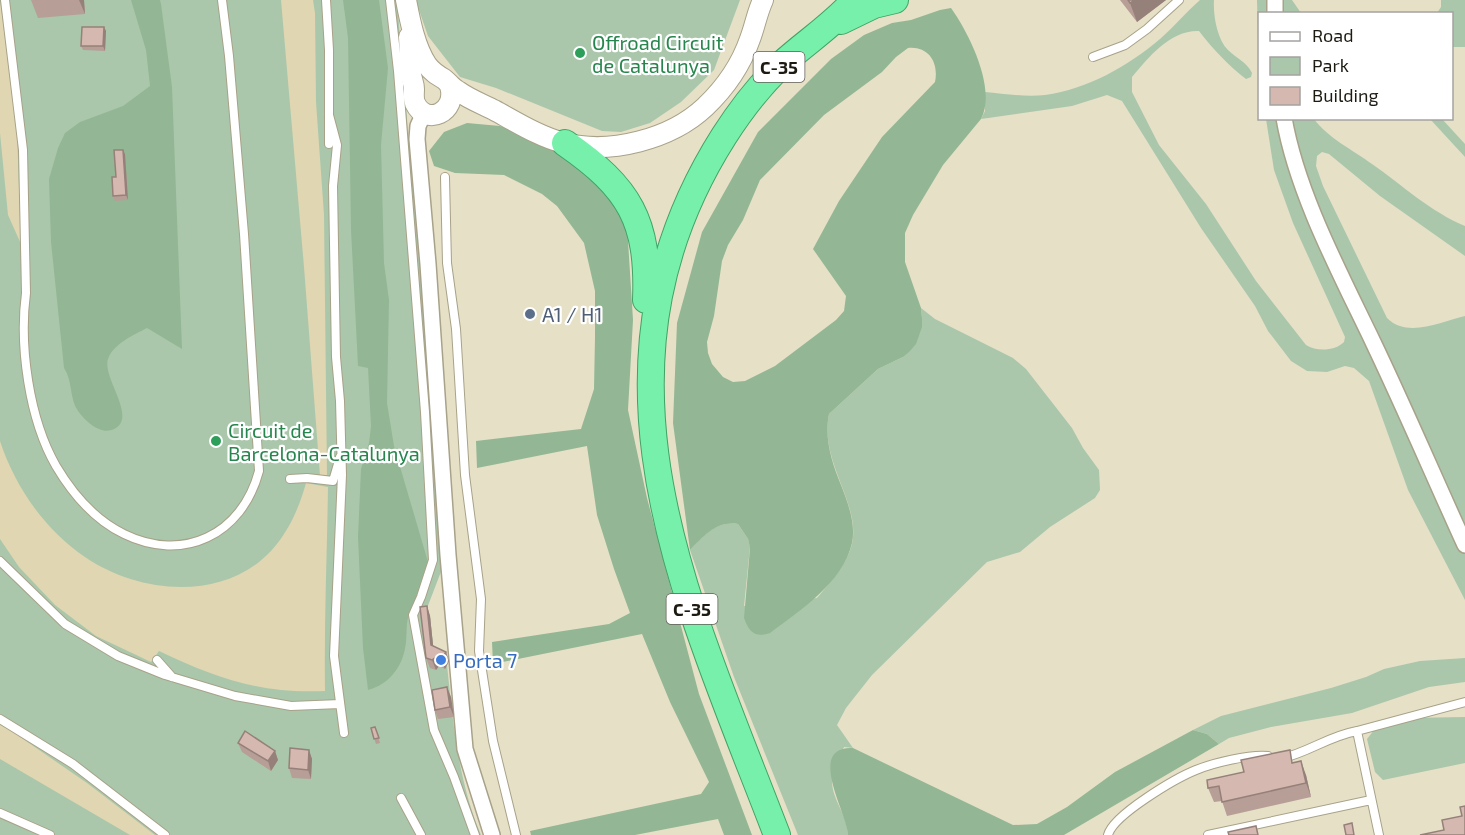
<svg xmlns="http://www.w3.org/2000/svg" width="1465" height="835" font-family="'Exo 2',sans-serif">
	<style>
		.green { fill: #aac7ab }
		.forest { fill: #93b794; fill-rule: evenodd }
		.sand { fill: #e0d6b1 }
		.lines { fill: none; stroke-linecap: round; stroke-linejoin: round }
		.service-casing { stroke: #a7a289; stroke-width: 10 }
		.minor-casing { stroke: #a7a289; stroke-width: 18 }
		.tertiary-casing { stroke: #a7a289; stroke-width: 22 }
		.trunk-casing { stroke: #40a267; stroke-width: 28 }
		.service { stroke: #fff; stroke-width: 8 }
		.minor { stroke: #fff; stroke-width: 15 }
		.tertiary { stroke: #fff; stroke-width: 20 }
		.trunk { stroke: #76f0ab; stroke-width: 26 }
		.wall { fill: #b79e96 }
		.shaded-wall { fill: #95817a }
		.building { fill: #d5b8af; stroke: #95817a; stroke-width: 1.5 }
		.leisure-dot { fill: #2e9e5b; stroke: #fff; stroke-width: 2 }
		.service-dot { fill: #5c6f8a; stroke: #fff; stroke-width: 2 }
		.shop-dot { fill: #3f7fe0; stroke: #fff; stroke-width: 2 }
		.labels { text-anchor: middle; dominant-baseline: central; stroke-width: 4.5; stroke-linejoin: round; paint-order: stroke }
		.shield { fill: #fff; stroke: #605f58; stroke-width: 1.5 }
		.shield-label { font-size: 18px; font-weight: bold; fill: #1c1a11 }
		.leisure-label { font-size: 20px; fill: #27864d; stroke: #fff; text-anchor: start }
		.service-label { font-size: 20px; fill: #4e5e75; stroke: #fff; text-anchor: start }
		.shop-label { font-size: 20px; fill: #366cbe; stroke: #fff; text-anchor: start }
	</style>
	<rect width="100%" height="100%" fill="#e6e0c6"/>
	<!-- green -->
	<path class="green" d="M0 0H740L714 70 681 102 650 123 621 132 602 131 496 88 460 77 428 36 419 10 398 12 427 355 442 569 424 616H430L434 654 449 661 447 665C453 722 458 781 481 835H0Z
		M1200 0H1214C1213 15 1217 39 1228 50 1236 58 1247 62 1252 73L1251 77 1246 79C1228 65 1213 49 1199 31 1170 30 1149 57 1132 77V92L1159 145 1206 204 1256 281 1306 345C1317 352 1335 351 1344 342L1345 337 1293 223 1274 170 1266 119H1314C1328 138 1353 150 1372 164 1402 185 1431 212 1465 226V256L1380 196 1329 154 1322 152 1317 156 1316 166 1323 186 1387 318C1408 339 1442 321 1465 316V600L1408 490 1369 381 1354 368 1345 366 1327 372 1307 371 1291 361 1268 331 1255 306 1201 228 1122 101 1107 95 1072 106 981 119 985 111V92C1004 94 1026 97 1045 95 1088 89 1128 66 1160 39 1174 27 1186 12 1200 0Z
		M1257 0H1292L1301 13 1260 14 1259 81Z
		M1441 0H1465V47H1452V14L1437 13 1441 7Z
		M1430 119H1442L1465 144V157Z
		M921 308 935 319 1013 358 1026 369 1072 428 1083 448 1099 470 1100 490 1095 498 1050 527 1020 552 987 562 872 675 846 708 837 725 853 748 844 747C841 756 832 769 832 779 831 799 848 815 848 835H798L734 677 690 550C704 535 716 521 738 524L748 539 750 547 744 606 817 598C830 582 847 564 852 544 861 503 819 462 829 414L878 369 903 357 922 318Z
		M1465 658V682L1429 687 1352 713 1271 727 1229 738 1219 744 1207 734 1193 730 1221 716 1331 688 1366 677 1384 669 1420 661Z
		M1465 717V763L1383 780 1375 772 1367 739 1378 725 1405 718Z"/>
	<!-- forest -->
	<path class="forest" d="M131 0H160L161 4 172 87 182 349 147 328C134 335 114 343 108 359 102 377 136 415 116 428 111 431 105 432 99 429 91 426 83 418 78 411 69 398 73 381 64 368L51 242 49 179 58 148 65 133 80 122 123 106 150 86 146 50Z
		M343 0H379L388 68 381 145 384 263 389 300 387 403 394 446 428 562C429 581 416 596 409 614 406 623 407 632 406 642 404 664 391 684 368 690L363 648 358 537 361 469 369 443 371 426 368 368 358 366 351 230 348 38Z
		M951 8C969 33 997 89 981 119L943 165 913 215 905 233V262L921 308 922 318V327L916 344 910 351 903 357 878 369 829 414C824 439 832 463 841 485 848 503 856 524 852 543 843 583 799 611 770 633 755 638 749 632 744 618L750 548 748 539 738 524C716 521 704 536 690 550L673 423 677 323 702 232 758 132 831 59 864 35 892 23 911 20 940 10ZM908 48C929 46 939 63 935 82L882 137 839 201 813 249 846 296 844 311 836 320 775 366 745 381 733 382 723 377 712 364 708 353 707 342 714 316 722 261 728 245 743 220 760 180 824 115 882 72 896 57Z
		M467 123 500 126 539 141 595 177 627 225 633 320 628 410 647 498 699 694 752 835H724L718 819 635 835H531L530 831 701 794 709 782 670 702 642 634 493 664 492 642 609 624 630 613 614 569 597 515 587 446 477 468 476 441 581 429 594 389 595 337V291L584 243 557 206 542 194 504 175 455 173 434 166 429 151 444 132Z
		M1193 730 1207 734 1219 744 1064 835H848C848 814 805 746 853 748L1013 825 1037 824 1067 807 1115 772Z"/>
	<!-- sand -->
	<path class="sand" d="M0 0 17 133 21 244 8 215 0 133Z
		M281 0H313L315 13 316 102 324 215 327 475 320 476 304 267Z
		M0 441C15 487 45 530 85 557 139 594 223 602 271 551 289 531 299 508 306 483L328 487C327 555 324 623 325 691 260 694 216 678 159 651L151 662 96 636 55 605 19 567 0 539Z
		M0 725 13 732 87 783 155 835H130L0 759Z"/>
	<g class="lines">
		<defs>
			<path id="service" d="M5 0 23 150 26 293C19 346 29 419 56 466 72 493 95 520 124 534 183 563 242 535 259 471L244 234 229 56 222 0
				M326 0 329 50V144
				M390 0 398 71 425 412 433 560 421 597 413 615 434 730 454 777 475 835
				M1093 57 1125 45 1147 29 1179 0
				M329 115 337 145 333 186 336 357 340 401 342 475 334 656 344 733
				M445 177 447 263 456 329 465 475 481 599 479 651 493 741 516 835
				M290 479 307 478 333 481 340 457
				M0 561 65 624 118 656 165 675 235 696 291 706 340 704
				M157 660 172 677
				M0 719 73 764 165 835
				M1283 758C1309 752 1329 736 1357 731
				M401 798 421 835
				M0 813 50 835
				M1108 835C1113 815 1176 778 1196 770 1213 763 1250 754 1268 756
				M1208 835 1371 800
				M1379 835 1357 731 1465 702"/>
			<path id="minor" d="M1275 0V14
				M424 113 418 126 417 139 428 264 448 555 465 749 492 835
				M1284 118C1297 193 1340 273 1373 342 1405 409 1434 477 1465 545"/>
			<path id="tertiary" d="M406 0C410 21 415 47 427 65 432 72 437 75 444 79 449 83 452 88 458 91 469 99 482 104 494 110 516 122 540 137 564 143 610 155 671 139 705 107 725 88 741 65 750 39 755 26 757 13 763 0
				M409 37C410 49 409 62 411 75 412 80 414 84 414 89 414 94 413 98 415 103 426 127 458 112 450 86"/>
			<path id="trunk" d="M841 21 874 5 895 0
				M565 143C630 188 649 221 646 300
				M777 835C688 602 573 374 724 136 740 111 760 85 782 64 806 42 833 25 855 0"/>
		</defs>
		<!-- service casing -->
		<use href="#service" class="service-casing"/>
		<!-- minor casing -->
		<use href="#minor" class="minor-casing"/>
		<!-- tertiary casing -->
		<use href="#tertiary" class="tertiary-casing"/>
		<!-- trunk casing -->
		<use href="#trunk" class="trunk-casing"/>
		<!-- service -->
		<use href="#service" class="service"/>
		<!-- minor -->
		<use href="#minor" class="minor"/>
		<!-- tertiary -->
		<use href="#tertiary" class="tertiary"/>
		<!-- trunk -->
		<use href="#trunk" class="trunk"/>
	</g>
	<!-- wall -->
	<path class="wall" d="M31 0H84L85 14 38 18Z
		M1120 0H1166L1137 22Z
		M104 27 106 31 105 51 83 50 81 46Z
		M123 150 125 154 128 200 115 201 113 196 116 177Z
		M427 606 430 616 433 646 446 652 449 661 445 669 439 666 436 670 430 668 426 658Z
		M451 697 454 717 438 719 435 710Z
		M375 727 380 743 376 744 371 728Z
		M238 743 275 751 278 760 271 771 242 752Z
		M309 750 312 759 311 779 292 778 289 768Z
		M1294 762 1306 775 1311 797 1227 816 1222 801 1214 802 1208 788Z"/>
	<!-- shaded-wall -->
	<path class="shaded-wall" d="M79 0H84L85 14Z
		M1135 0H1166L1137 22 1130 3Z
		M104 27 106 31 105 51 103 46Z
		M123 150 125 154 128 200 126 195Z
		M427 606 430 616 434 654 431 645Z
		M446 652 449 661 445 669 441 660Z
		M436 657 439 666 436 670 432 660Z
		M447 687 451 697 454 717 450 707Z
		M309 750 312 759 311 779 308 770Z
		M275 751 278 760 271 771 268 761Z
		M1301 761 1306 775 1311 797 1306 783Z"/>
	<!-- building -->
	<path class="building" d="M1128 0H1135L1130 3Z
		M82 27H104L103 46H81Z
		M114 150H123L126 195 113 196 112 177H116Z
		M427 606 431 645 446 652 441 660 436 657 432 660 426 658 420 607Z
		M447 687 450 707 435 710 432 690Z
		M375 727 379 738 374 739 371 728Z
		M245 731 275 751 268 761 238 743Z
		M290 748 309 750 308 770 289 768Z
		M1290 750 1292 763 1301 761 1306 783 1222 802 1219 786 1208 788 1207 780 1244 772 1241 760Z
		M1465 806V835H1420L1444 830 1442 820 1462 816 1460 807Z
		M1352 823 1354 835H1346L1344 825Z
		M1256 826 1258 835H1229L1228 832Z"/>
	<!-- markers -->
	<g class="leisure-dot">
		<circle cx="580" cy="53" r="6"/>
		<circle cx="216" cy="441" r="6"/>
	</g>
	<circle class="service-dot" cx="530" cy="314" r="6"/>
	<circle class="shop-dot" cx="441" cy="660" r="6"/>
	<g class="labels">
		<!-- shield labels -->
		<g class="shield">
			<rect x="753.5" y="52" width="51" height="30" rx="4.5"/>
			<rect x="666.5" y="594" width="51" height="30" rx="4.5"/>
		</g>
		<g class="shield-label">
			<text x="779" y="67">C-35</text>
			<text x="692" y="609">C-35</text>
		</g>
		<!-- leisure labels -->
		<g class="leisure-label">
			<text x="592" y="42">Offroad Circuit<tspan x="592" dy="23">de Catalunya</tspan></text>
			<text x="228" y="430">Circuit de<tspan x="228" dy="23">Barcelona-Catalunya</tspan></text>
		</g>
		<!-- service labels -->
		<g class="service-label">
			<text x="542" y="314">A1 / H1</text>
		</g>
		<!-- shop labels -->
		<g class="shop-label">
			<text x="453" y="660">Porta 7</text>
		</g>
	</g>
	<!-- legend -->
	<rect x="1258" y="12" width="195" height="108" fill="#ffffff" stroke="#a4a3a0" stroke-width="1.5"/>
	<rect x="1270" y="32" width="30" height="9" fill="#ffffff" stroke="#a4a3a0" stroke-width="1.5"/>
	<text x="1312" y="42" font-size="18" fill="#1c1a11">Road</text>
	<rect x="1270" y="57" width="30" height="18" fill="#aac7ab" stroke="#a4a3a0" stroke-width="1.5"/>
	<text x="1312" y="72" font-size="18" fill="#1c1a11">Park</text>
	<rect x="1270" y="87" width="30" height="18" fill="#d5b8af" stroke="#a4a3a0" stroke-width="1.5"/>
	<text x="1312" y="102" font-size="18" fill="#1c1a11">Building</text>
</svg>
